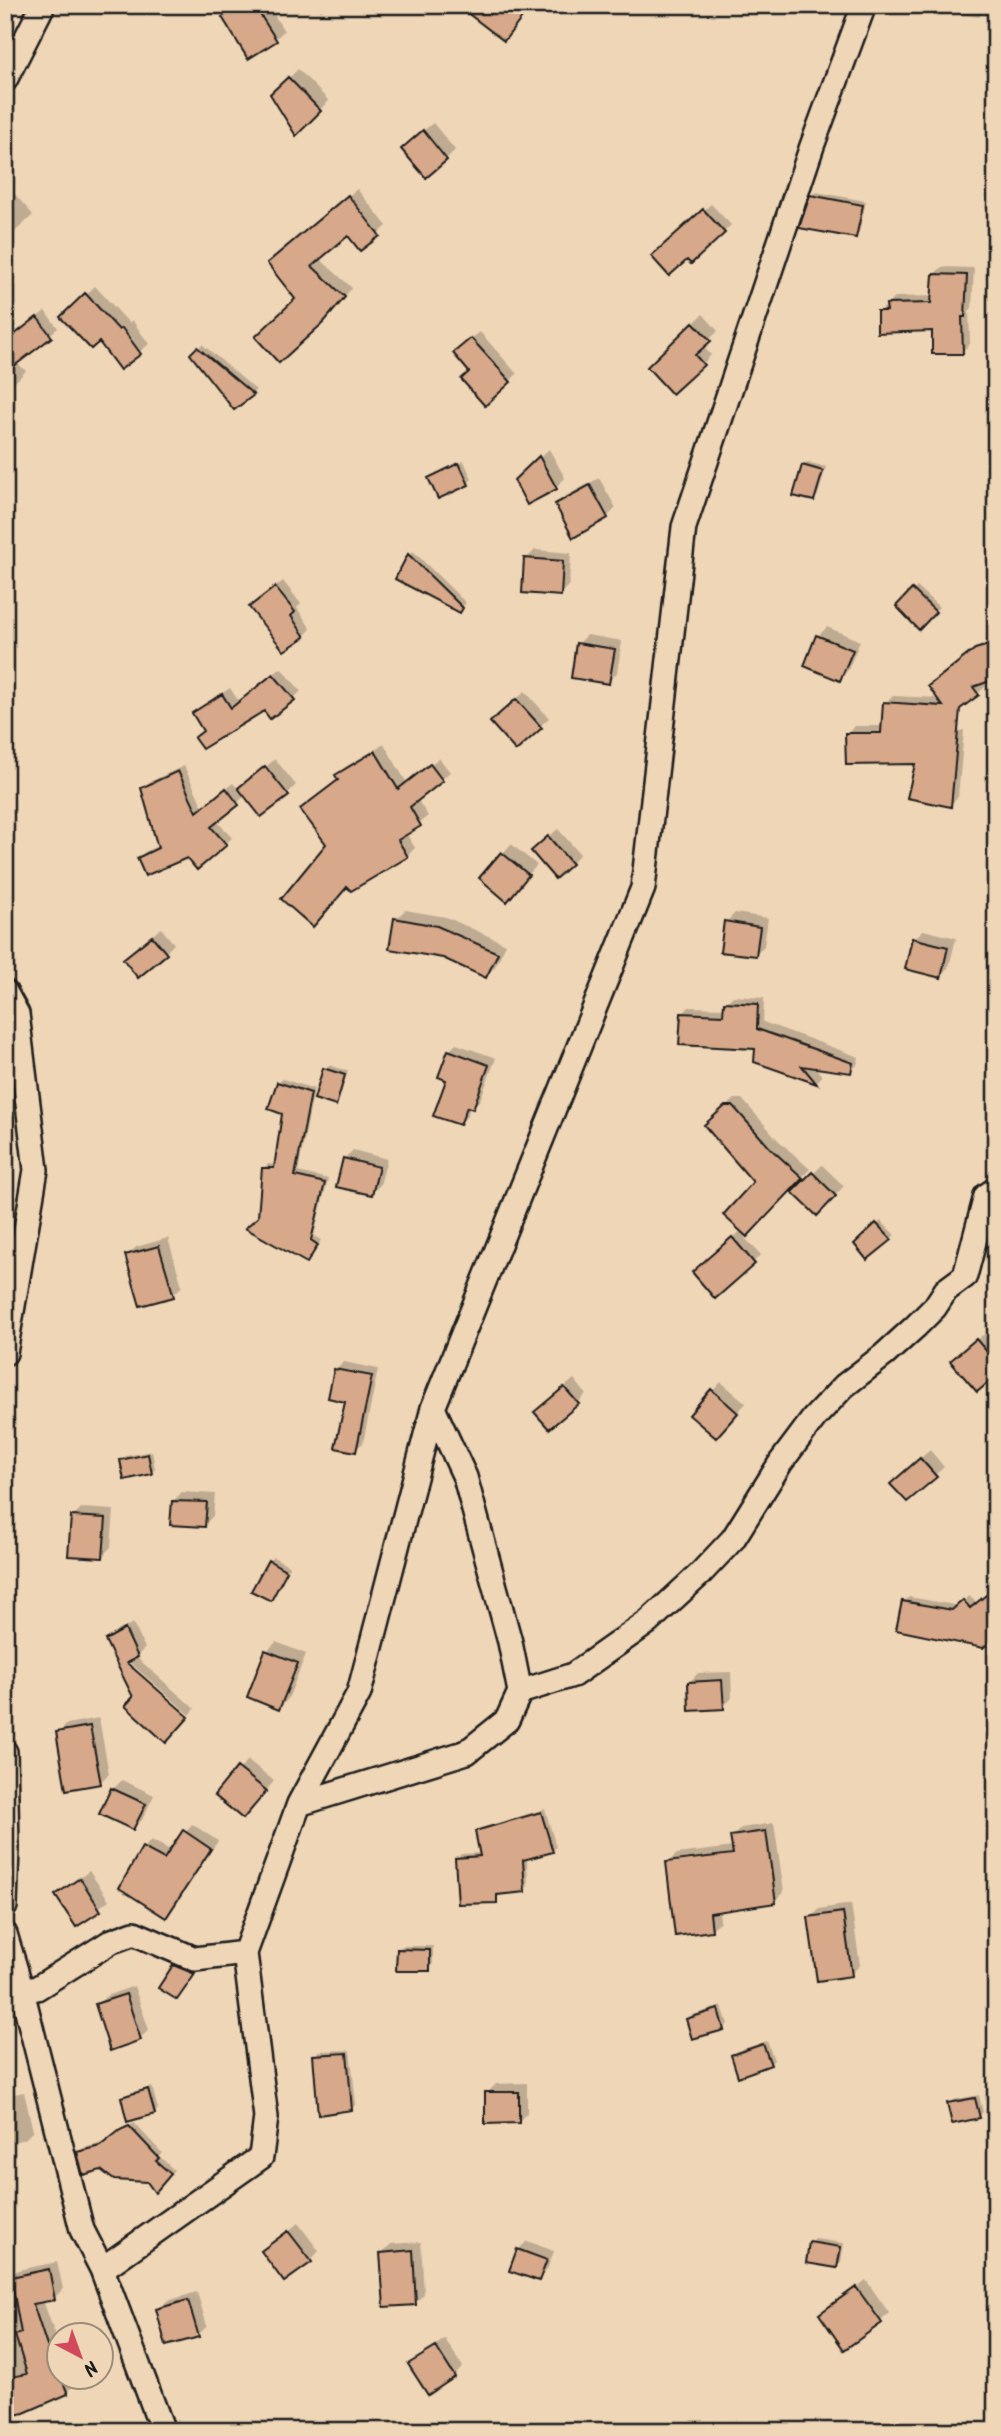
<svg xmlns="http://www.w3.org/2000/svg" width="1001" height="2436" font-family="Kalam,sans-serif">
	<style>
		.shadow { fill: #0003 }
		.building { fill: #d7a889; stroke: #1c1c1c; stroke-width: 2 }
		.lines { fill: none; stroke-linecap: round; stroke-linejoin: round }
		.street-casing { stroke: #1c1c1c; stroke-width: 28 }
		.street { stroke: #efd6b7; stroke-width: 23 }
	</style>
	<rect width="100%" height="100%" fill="#efd6b7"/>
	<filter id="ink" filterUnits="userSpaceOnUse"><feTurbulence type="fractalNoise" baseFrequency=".0143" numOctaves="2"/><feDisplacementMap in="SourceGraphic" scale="14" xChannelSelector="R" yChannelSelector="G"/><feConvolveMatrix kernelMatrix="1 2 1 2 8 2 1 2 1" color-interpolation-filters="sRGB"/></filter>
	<g filter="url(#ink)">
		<!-- shadow -->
		<path class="shadow" d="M244 5H268L284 31 275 39 224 18 232 10V13Z
			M315 5H330L321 11Z
			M460 5H533L504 39Z
			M947 5H988L979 17 946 11Z
			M298 69 329 101 296 133 272 95Z
			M433 123 455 150 446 159 412 140Z
			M5 183 33 215 5 241Z
			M357 189 387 226 361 249 349 234 319 258 352 288 332 311 298 299 277 255Z
			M816 192 866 201 859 232 855 236 812 196Z
			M711 204 731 225 724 232 660 249Z
			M942 267 974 268 972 308 969 311 970 344 962 352 933 329 879 312 896 297 933 296 934 274Z
			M95 286 129 323 132 320 149 344 120 368 99 339 63 317Z
			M45 311 58 328 16 362 26 371 5 392V342Z
			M703 314 718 331 703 346 711 355 703 364 650 367Z
			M480 332 517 374 510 381 471 372 463 345Z
			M202 344 256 390 235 408 192 354Z
			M549 449 565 478 556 487 516 481Z
			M464 461 472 479 468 483 430 479Z
			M807 462 826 467 818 495 814 499 803 466Z
			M599 478 616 508 607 517 557 505 566 496Z
			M535 550 571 553 569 585 560 594 526 559Z
			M413 551 466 603 460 610 397 578Z
			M283 581 301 604 297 608 311 629 304 636 258 600Z
			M917 587 939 607 919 627 898 606Z
			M827 627 860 641 848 670 840 679 818 636Z
			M587 635 622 641 617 673 608 682 578 644Z
			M996 640V676L982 681 986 686 978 693 915 741 964 730 958 797 950 805 917 763 847 734 855 726H883L885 703 893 696 939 698 937 679 981 645Z
			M281 668 301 691 294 698 270 716 264 709 205 730 194 713 202 706 230 688 239 702Z
			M525 691 549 718 516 748 501 714Z
			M384 744 407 783 439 758 450 772 417 799 428 816 406 833 415 848 407 856 328 844 340 779 337 775 345 767Z
			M5 757 10 769 5 774Z
			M275 759 296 785 287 794 246 795 217 821 232 838 225 844 187 856 139 858 145 852 159 845 143 788 149 782 184 766 203 807 233 783 239 790Z
			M558 829 580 854 571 863 542 842Z
			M511 844 537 865 515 890 481 878Z
			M405 910 446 917 506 944 495 967 486 976 396 919Z
			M735 913 768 918 764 946 755 955 726 922Z
			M161 928 174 944 165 953 134 951Z
			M923 930 956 938 949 967 940 976 914 939Z
			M733 996 764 998 763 1022 859 1057 857 1065 850 1072 814 1066 822 1076 817 1082 756 1060 757 1047 682 1014 689 1007 725 1008 726 1003Z
			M456 1044 496 1058 480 1100 473 1107H470L467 1116 460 1123 449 1079V1051Z
			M329 1065 348 1071 339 1100 335 1104 325 1069Z
			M283 1079 314 1089 298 1172 328 1179 314 1236 321 1240 311 1257 260 1217 264 1168 268 1164 276 1165 284 1113 270 1108 279 1082Z
			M548 1088 542 1104 538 1107 546 1091Z
			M735 1099H742L779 1141 810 1169 744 1237 761 1255 716 1296 701 1266 742 1230 756 1182 714 1117Z
			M353 1150 387 1159 380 1185 372 1193 344 1159Z
			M822 1165 844 1186 817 1214 795 1192Z
			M881 1221 895 1235 867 1258 857 1244Z
			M168 1238 182 1286 173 1295 127 1256 136 1247Z
			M984 1334 996 1348V1373L959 1355Z
			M344 1362 378 1369 363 1443 355 1450 347 1400 336 1370Z
			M574 1379 586 1394 578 1403H545Z
			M721 1382 746 1403 725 1427 691 1415Z
			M930 1450 944 1467 935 1475H901Z
			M152 1451 155 1469 151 1473 122 1460 126 1456Z
			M182 1492 215 1494 213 1516 204 1525 173 1501Z
			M81 1508 114 1510 111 1547 102 1556 73 1517Z
			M273 1557 290 1566 271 1599 269 1561Z
			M969 1596 977 1603 983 1646 904 1602 909 1597 960 1606Z
			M133 1623 145 1648 136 1657 195 1709 190 1715 128 1661 135 1697 107 1641 114 1633Z
			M276 1642 306 1654 288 1699 279 1708 267 1651Z
			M731 1672 732 1698 723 1707 690 1682 698 1673Z
			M99 1718 109 1774 100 1782 58 1733 67 1724Z
			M248 1760 274 1781 252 1808 217 1795Z
			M122 1780 154 1795 142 1820 133 1828 101 1813 113 1789Z
			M545 1809 556 1847 552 1851 527 1858 528 1886 524 1890 500 1893 496 1901 457 1858 461 1854 481 1853 477 1832 481 1828Z
			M774 1823 784 1892 775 1901 719 1910 720 1921 711 1930 668 1862 677 1854 733 1847 732 1837 741 1828Z
			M192 1824 218 1841 173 1908 165 1916 144 1848 151 1840 172 1851Z
			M89 1871 109 1900 76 1925 57 1896Z
			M851 1904 860 1965 851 1974 810 1918 819 1909Z
			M402 1946H433V1965L429 1969 398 1950Z
			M179 1962 197 1970 181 1994 175 1966Z
			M134 1986 149 2030 140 2038 97 2005 106 1996Z
			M722 2006 728 2024 724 2028 693 2037 688 2019 692 2015Z
			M767 2041 774 2060 770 2064 733 2055 737 2051Z
			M350 2050 356 2104 352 2108 315 2055 319 2051Z
			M527 2083V2113L518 2122 487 2093 496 2084Z
			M152 2087 158 2109 154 2113 123 2098 127 2094Z
			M24 2092 33 2131 25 2139 5 2144V2096Z
			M979 2095 983 2112 979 2116 949 2104 953 2100Z
			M134 2123 162 2153 159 2156 174 2170 155 2190 148 2181 79 2152 83 2148 106 2142Z
			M298 2223 319 2251 311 2260 264 2251Z
			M815 2239 844 2243 841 2262 837 2266 811 2243Z
			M527 2241 554 2251 547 2270 539 2279 518 2250Z
			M421 2242 424 2294 415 2303 382 2253 391 2244Z
			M57 2262 63 2289 54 2298 43 2300 60 2349V2376H73L76 2383 67 2392 24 2411 5 2415V2276L18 2270Z
			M866 2280 889 2313 881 2321 821 2315Z
			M197 2292 207 2326 198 2335 158 2310 167 2301Z
			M445 2339 463 2367 454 2376 410 2365 419 2356Z"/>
		<!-- building -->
		<path class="building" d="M241 5H254L277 41 248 59 222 17Z
			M457 5H532L504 41Z
			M288 77 321 111 296 136 270 94Z
			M423 130 447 160 426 178 401 149Z
			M348 195 380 236 360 251 348 236 312 266 345 297 324 322 279 363 255 337 295 299 267 263Z
			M810 195 863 205 856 238 799 228Z
			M703 209 725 233 691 264 687 260 669 276 651 256Z
			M933 274 967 275 965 317H962L963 354H932V331L877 333V311H887L886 304 931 303Z
			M85 293 119 330 122 328 141 354 120 370 99 342 91 349 60 317Z
			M37 317 52 337 5 373V342Z
			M693 322 711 341 695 355 704 365 672 394 647 367Z
			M471 338 511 382 485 406 461 379 469 372 453 353Z
			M197 347 254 395 234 410 190 354Z
			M539 456 557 489 527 505 514 480Z
			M459 463 469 485 438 499 428 478Z
			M802 465 823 471 814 501 793 496Z
			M590 485 608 518 573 538 555 504Z
			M408 554 463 608 460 613 395 579Z
			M524 558 563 561 561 596 522 593Z
			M275 587 295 612 291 616 305 637 284 651 249 607Z
			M912 589 936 612 919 630 896 606Z
			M816 635 853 650 840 681 804 666Z
			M576 643 615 649 609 684 571 678Z
			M996 643V679L973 687 979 695 960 709 951 807 907 798 915 764 846 765 845 733H881L883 702 943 706 928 686 975 649Z
			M273 674 295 700 270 719 264 711 202 749 194 738 203 731 192 713 222 694 231 708Z
			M516 699 542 728 516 751 490 722Z
			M375 751 398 789 430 764 443 781 410 807 421 826 398 840 408 857 351 891 347 887 313 927 281 899 326 844 300 809 338 780 335 775Z
			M265 766 289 796 261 817 238 788Z
			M178 771 197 812 226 788 239 805 211 827 227 845 197 870 187 858 145 876 137 858 158 848 141 788Z
			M548 836 572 864 555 879 531 851Z
			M501 852 529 875 507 902 479 878Z
			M394 918 437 926 498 953 486 978 443 958 389 949Z
			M724 921 760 927 756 956 720 952Z
			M152 936 167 954 138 978 123 959Z
			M912 938 948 947 941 978 905 969Z
			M724 1002 758 1004 757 1029 853 1063 851 1073 802 1066 817 1084 754 1062 755 1049 679 1045 681 1013 723 1015Z
			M448 1050 489 1065 473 1109 467 1107 460 1125 433 1116 446 1080 438 1077Z
			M323 1068 345 1075 336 1106 314 1099Z
			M277 1082 311 1093 295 1176 325 1183 311 1240 318 1245 307 1263 245 1228 258 1217 262 1168H274L282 1114 268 1109Z
			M725 1106H733L771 1149 803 1178 747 1237 723 1215 753 1182 704 1125Z
			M343 1158 379 1167 372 1195 336 1187Z
			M812 1172 836 1196 817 1216 792 1192Z
			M876 1223 892 1240 867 1260 854 1244Z
			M732 1237 755 1264 715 1299 692 1272Z
			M159 1246 174 1297 140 1306 125 1255Z
			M976 1339 996 1362V1376L977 1392 950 1361Z
			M334 1369 372 1376 356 1452 335 1448 345 1402 328 1398Z
			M564 1387 579 1404 549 1429 534 1412Z
			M711 1389 738 1413 716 1438 689 1415Z
			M148 1454 152 1474 124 1480 120 1460Z
			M920 1458 937 1477 907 1502 890 1484Z
			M172 1501 207 1502 205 1527 170 1525Z
			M71 1516 106 1518 103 1558 68 1556Z
			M268 1560 287 1571 271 1601 251 1591Z
			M996 1587V1637L983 1648 896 1630 902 1601 952 1610 963 1600 970 1608Z
			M125 1629 138 1657 127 1663 189 1717 166 1743 125 1706 133 1697 105 1640Z
			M265 1650 298 1663 279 1710 247 1697Z
			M722 1680 724 1709 689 1711 688 1682Z
			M90 1726 101 1784 66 1790 56 1732Z
			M237 1767 267 1791 243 1819 214 1795Z
			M111 1788 146 1804 133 1830 99 1814Z
			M541 1812 553 1852 523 1860 525 1892 497 1895V1903L458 1904 455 1858 480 1856 475 1831Z
			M183 1830 211 1849 166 1918 119 1888 142 1847 164 1859Z
			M766 1831 776 1903 710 1913 712 1931 675 1936 666 1862 733 1854 730 1836Z
			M80 1878 101 1911 76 1927 55 1895Z
			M843 1912 852 1976 817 1981 808 1917Z
			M397 1949 430 1950V1971H396Z
			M173 1965 195 1974 177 2000 158 1988Z
			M126 1994 141 2040 110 2051 95 2004Z
			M718 2009 724 2030 692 2039 686 2019Z
			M763 2044 771 2065 738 2077 731 2055Z
			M347 2053 352 2110 318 2115 313 2055Z
			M148 2089 155 2114 127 2122 121 2097Z
			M485 2092H519V2123L485 2124Z
			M975 2098 980 2118 952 2124 947 2103Z
			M129 2126 159 2158 156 2161 171 2174 155 2193 147 2182 114 2180 101 2170 83 2175 77 2152 100 2146 120 2130Z
			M288 2231 312 2262 284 2282 261 2251Z
			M809 2242 841 2247 837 2268 806 2263Z
			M517 2249 547 2260 539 2281 509 2271Z
			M413 2250 416 2305 384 2307 380 2253Z
			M49 2269 55 2300 33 2304 53 2364 55 2363 68 2394 24 2413 5 2417V2378L27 2374 15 2335 21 2333 11 2277Z
			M856 2287 882 2323 844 2350 819 2314Z
			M188 2300 199 2337 166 2346 156 2309Z
			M436 2347 455 2377 428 2395 408 2364Z"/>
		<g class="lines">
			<defs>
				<path id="street" d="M5 80 43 5
					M5 992 17 1014 36 1170 5 1353
					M520 1692 573 1675 648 1622 699 1575 733 1539 781 1462 814 1418 844 1386 884 1355 915 1327 935 1307 946 1290 965 1276 986 1196 996 1189
					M5 1752 7 1847 5 1906
					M299 1804 467 1752 507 1720 520 1692 510 1642 465 1477 433 1408
					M5 1934 22 1991 82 2230 102 2269
					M8 1989 22 1991 37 1988 112 1941 134 1933 195 1959 245 1953
					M163 2431 102 2269 261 2157 266 2117 245 1953 299 1804 359 1693 433 1408 643 888 684 527 812 146 864 5"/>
			</defs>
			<!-- street casing -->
			<use href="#street" class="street-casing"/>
			<!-- street -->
			<use href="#street" class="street"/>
		</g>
	</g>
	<!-- margin -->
	<rect width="1001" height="2436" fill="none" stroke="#efd6b7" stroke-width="28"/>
	<rect x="14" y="14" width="973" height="2408" fill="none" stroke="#1c1c1c" stroke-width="2.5" filter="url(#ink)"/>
	<!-- north arrow -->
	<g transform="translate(80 2356) rotate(139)"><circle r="33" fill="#efd6b7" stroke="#9b8c79" stroke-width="2"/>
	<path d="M0-5L12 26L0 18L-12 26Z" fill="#d1495b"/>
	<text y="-10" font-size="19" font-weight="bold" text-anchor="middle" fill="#1c1c1c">N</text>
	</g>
</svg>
